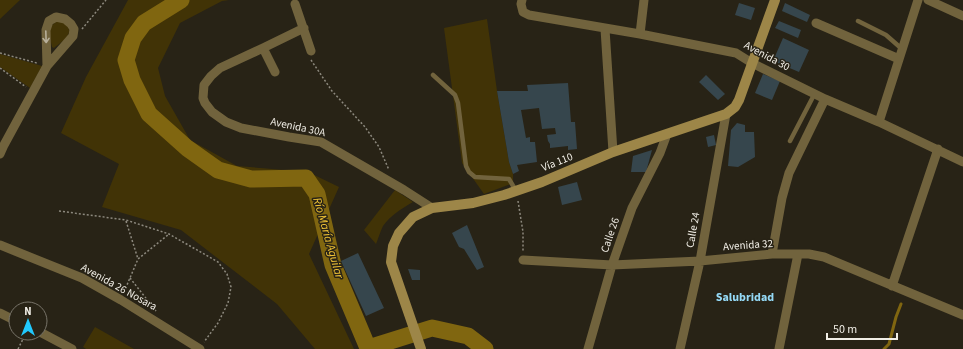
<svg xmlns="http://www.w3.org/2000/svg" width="963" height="349" font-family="'Source Sans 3',sans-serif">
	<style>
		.green { fill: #413306 }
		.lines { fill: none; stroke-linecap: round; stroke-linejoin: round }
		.stream { stroke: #806610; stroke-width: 3 }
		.river { stroke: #806610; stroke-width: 17 }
		.building { fill: #36464d }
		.path { stroke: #8d897e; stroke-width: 1.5; stroke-dasharray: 2 2; stroke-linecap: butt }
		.lane { stroke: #71633d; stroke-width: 4.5 }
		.street { stroke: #71633d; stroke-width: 9 }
		.secondary { stroke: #9d8648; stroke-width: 10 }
		.oneway { stroke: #b7af9a }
		.labels { text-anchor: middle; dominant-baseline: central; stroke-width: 3; stroke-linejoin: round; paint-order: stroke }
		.street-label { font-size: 11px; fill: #f1eee6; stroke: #282316 }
		.water-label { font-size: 12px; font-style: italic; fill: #f1c436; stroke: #282316 }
		.neighbourhood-label { font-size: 12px; font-weight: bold; fill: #95daf7; stroke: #282316 }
	</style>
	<rect width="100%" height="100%" fill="#282316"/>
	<!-- green -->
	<path class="green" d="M0 0H20L0 19Z
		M128 0H229L222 1 180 23 158 68 165 96 190 140 237 166 308 172 339 187 309 254 354 349H315L277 304 181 230 102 207 119 164 61 133 86 77Z
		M487 19 497 91 509 162 513 174V183L484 194 462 163 444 28Z
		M57 21C62 21 65 22 68 27 73 36 60 43 54 48L52 47 49 33 51 26Z
		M0 54 42 66 30 88 0 67Z
		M395 190 413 202C401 209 391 215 383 226 380 232 378 239 376 244L364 230Z
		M95 327 134 349H86L83 347Z"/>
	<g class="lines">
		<!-- stream -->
		<path class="stream" d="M884 349 889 344 896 317 901 304"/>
		<!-- river -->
		<path class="river" d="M181 0 144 23 133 38 126 60 132 80 149 114 187 148 218 170 251 179 306 178 317 194 333 265 368 348 432 328 468 336 485 349"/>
	</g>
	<!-- building -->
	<path class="building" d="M739 3 755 8 751 20 735 15Z
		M785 3 810 15 807 22 782 11Z
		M779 21 801 30 798 38 775 28Z
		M783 38 809 50 799 72 773 61Z
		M763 74 780 81 772 100 755 93Z
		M706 75 725 94 718 100 699 82Z
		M568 83 571 122H575L577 149 568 150V146L550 148V144L548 141 547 135 556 134 555 128 542 129 539 108 521 110 526 138 530 137V142H535L537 162 517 165 519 171 513 174 509 162 497 91H528L527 85Z
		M737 123 745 125V132H754L755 157 738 167 728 166 731 130Z
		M714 135 716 145 708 147 706 137Z
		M652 150 646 172H631L633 156Z
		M577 182 582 200 562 205 558 187Z
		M467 225 484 267 477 270 464 249 459 247 452 233Z
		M358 253 384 308 366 316 341 261Z
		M408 269 420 270V280H412Z"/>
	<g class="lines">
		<!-- path -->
		<path class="path" d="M82 29 106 0
			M0 53 37 63
			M311 60 332 91 365 127 379 147 389 170
			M0 68 26 87
			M518 201 523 232V251
			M59 211 126 220 169 234 218 262 227 274 231 287 228 303 218 323 204 342
			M126 221 138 259
			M130 278 156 311
			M124 292 138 259 169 234
			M18 349 26 333"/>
		<!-- lane -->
		<path class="lane" d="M858 21 886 35 902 49
			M433 75 455 95 458 103 466 166 469 172 475 177 509 179 516 191
			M790 141 815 93"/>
		<!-- street -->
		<path class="street" d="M522 0 521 4 523 12 529 15 640 34 736 53 752 63 825 99 879 122 963 162
			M928 0 963 16
			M295 4 311 51
			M816 23 899 59
			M304 28 263 48 220 68 211 76 204 85 203 98 205 103 212 112 226 122 241 128 289 137 321 142 404 190 432 208
			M605 29 613 152
			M640 34 644 0
			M263 48 275 72
			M879 122 918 0
			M0 154 4 145 47 66 73 36 74 29 71 24 65 19 56 17 49 21 46 30 47 66
			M0 245 82 278 121 300 200 349
			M772 254 782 198 789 173 825 99
			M523 260 612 265 700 261 772 254H809L824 257 963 315
			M892 286 938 149
			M0 313 16 321
			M40 332 72 349
			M588 349 612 265 632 208 660 153 667 134
			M680 349 700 261 726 114
			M779 349 798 254"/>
		<!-- secondary -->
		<path class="secondary" d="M421 349 391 262 393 246 399 233 413 217 432 208 473 203 504 195 542 182 613 152 726 114 735 107 739 100 775 0"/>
	</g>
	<!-- one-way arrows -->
	<defs><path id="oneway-shaft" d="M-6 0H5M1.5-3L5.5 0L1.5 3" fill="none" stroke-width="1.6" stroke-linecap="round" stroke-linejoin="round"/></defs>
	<use class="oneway" href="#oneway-shaft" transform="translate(46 37) rotate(88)"/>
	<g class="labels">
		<!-- street labels -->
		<g class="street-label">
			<text transform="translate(767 56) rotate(28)">Avenida 30</text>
			<text transform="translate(298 127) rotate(12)">Avenida 30A</text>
			<text transform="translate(557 162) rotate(-22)">Vía 110</text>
			<text transform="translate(693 230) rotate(-80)">Calle 24</text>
			<text transform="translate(610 235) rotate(-71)">Calle 26</text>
			<text transform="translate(748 245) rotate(-4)">Avenida 32</text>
			<text transform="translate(119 287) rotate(29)">Avenida 26 Nosara</text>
		</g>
		<!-- water labels -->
		<g class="water-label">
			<text transform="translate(328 238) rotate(74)">Río María Aguilar</text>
		</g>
		<!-- neighbourhood labels -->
		<g class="neighbourhood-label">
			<text x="745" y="297">Salubridad</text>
		</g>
	</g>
	<!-- north arrow -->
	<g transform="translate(28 321)"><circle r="19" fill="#282316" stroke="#787469"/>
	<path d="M0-3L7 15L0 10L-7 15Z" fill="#21c9fd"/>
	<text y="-6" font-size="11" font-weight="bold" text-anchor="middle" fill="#f1eee6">N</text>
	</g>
	<!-- scale -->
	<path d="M827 333v6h70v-6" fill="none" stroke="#f1eee6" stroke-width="2"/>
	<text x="833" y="333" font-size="12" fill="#f1eee6" stroke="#282316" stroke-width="3" paint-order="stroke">50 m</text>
</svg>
